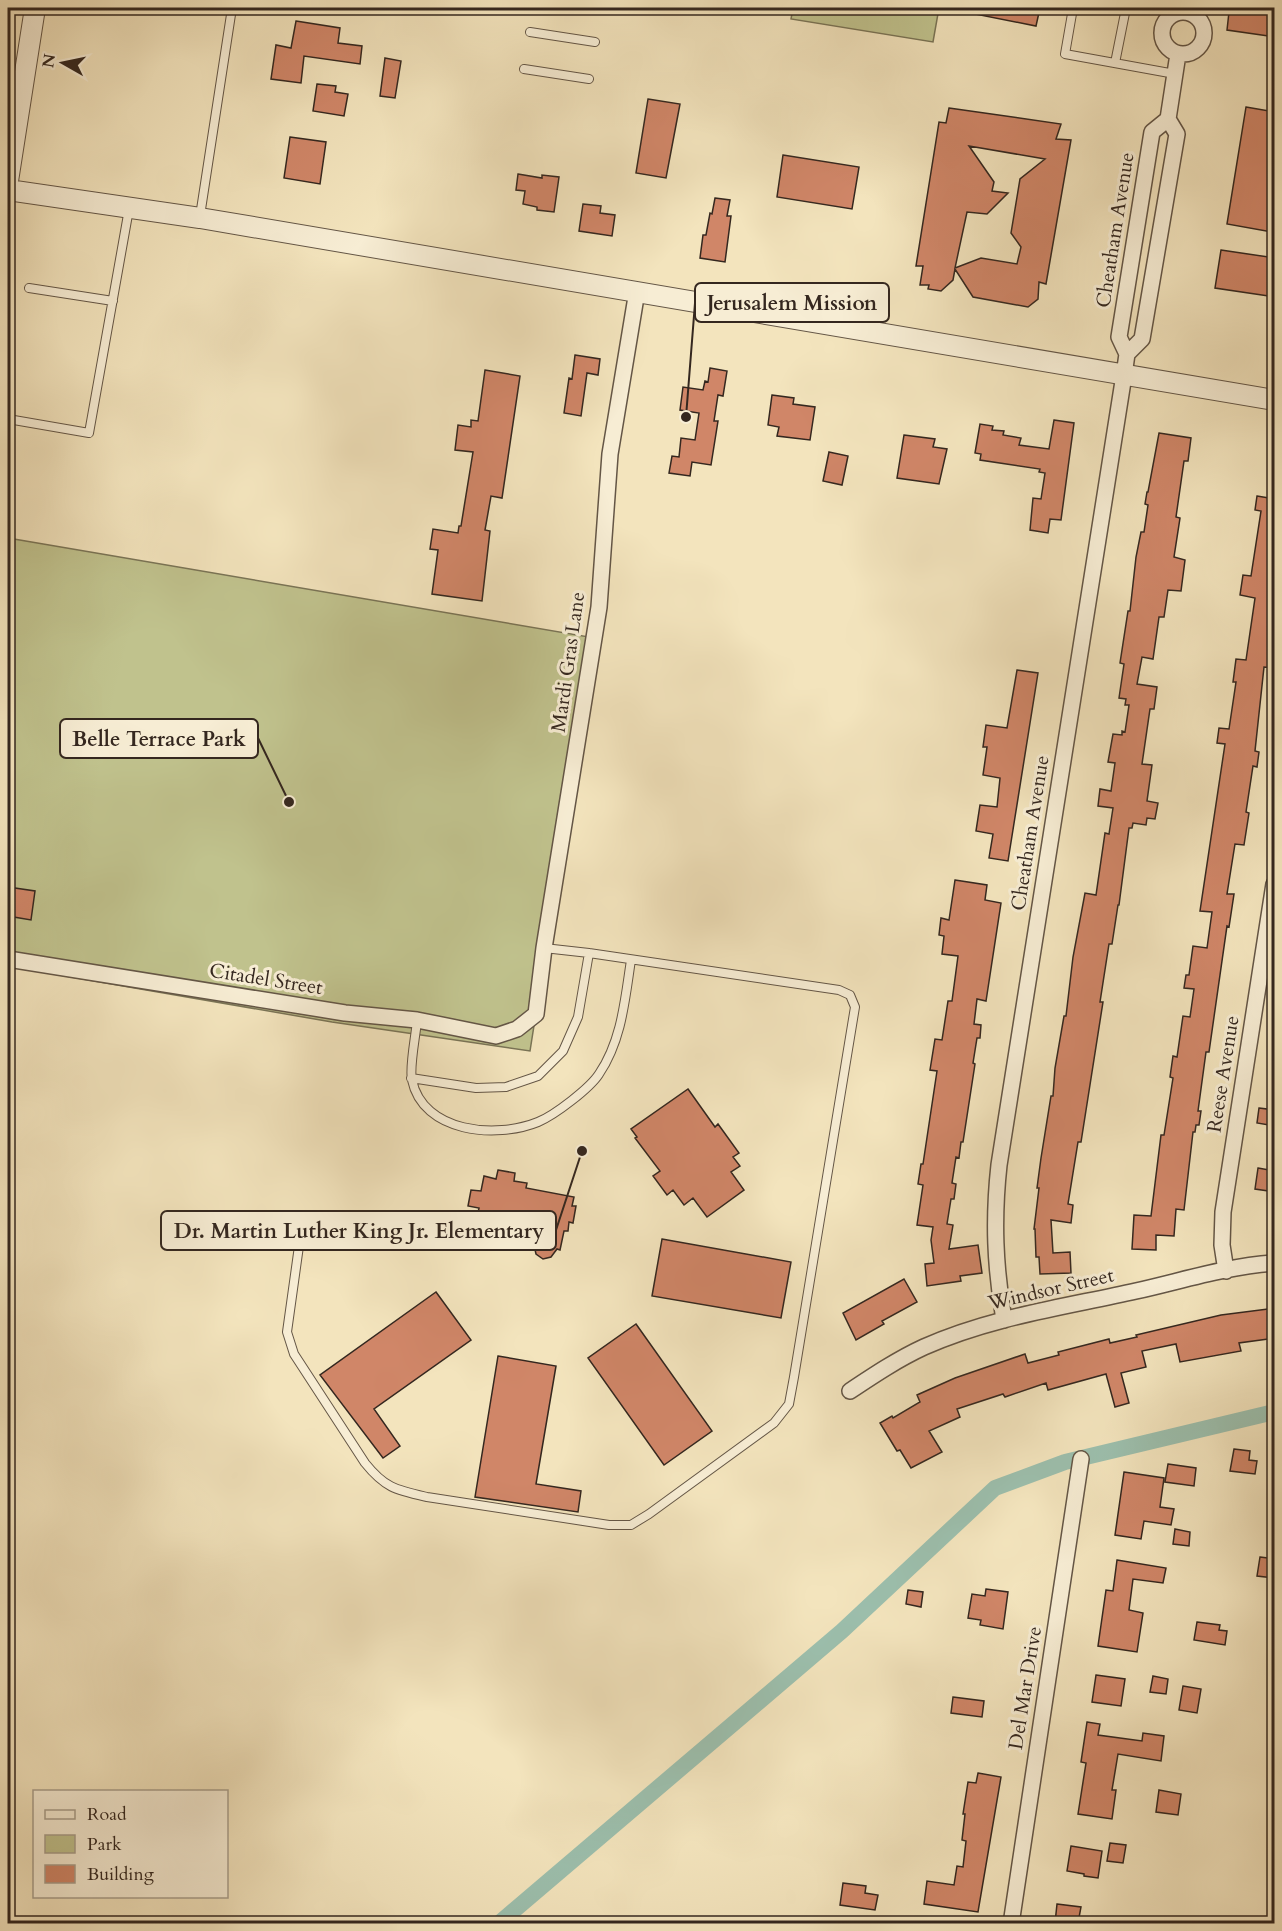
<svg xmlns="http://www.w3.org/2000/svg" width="1282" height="1931" font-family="Cardo,serif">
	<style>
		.green { fill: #c0c28d; stroke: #7a7456; stroke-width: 1.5 }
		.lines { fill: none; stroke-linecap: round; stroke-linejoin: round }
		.canal { stroke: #9cbfad; stroke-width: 16 }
		.building { fill: #d08668; stroke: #34271f; stroke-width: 1.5; fill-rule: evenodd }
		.service-casing { stroke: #645646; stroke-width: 10 }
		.minor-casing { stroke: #645646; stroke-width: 18 }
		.tertiary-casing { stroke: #645646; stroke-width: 22 }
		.service { stroke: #f7edd4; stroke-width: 8 }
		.minor { stroke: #f7edd4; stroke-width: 15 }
		.tertiary { stroke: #f7edd4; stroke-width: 20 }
		.labels { text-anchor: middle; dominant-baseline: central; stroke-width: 6; stroke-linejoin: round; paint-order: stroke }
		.street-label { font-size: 20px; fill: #34271f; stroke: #f7edd4 }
		.leader { fill: none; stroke: #34271f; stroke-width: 2 }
		.callout-dot { fill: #34271f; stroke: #f7edd4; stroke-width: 2 }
		.callout { fill: #f7edd4; stroke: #34271f; stroke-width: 2 }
		.callout-label { font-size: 21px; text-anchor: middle; font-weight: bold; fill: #34271f }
	</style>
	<rect width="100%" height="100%" fill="#f3e4bd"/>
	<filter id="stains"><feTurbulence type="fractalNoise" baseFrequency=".00333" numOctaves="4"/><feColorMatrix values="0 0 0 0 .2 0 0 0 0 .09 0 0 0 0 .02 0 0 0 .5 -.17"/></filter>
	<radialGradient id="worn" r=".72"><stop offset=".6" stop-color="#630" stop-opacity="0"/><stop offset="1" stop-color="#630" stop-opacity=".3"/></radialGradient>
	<!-- green -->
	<path class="green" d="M793 8H939L933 42 791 19Z
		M8 538 595 638 530 1051 332 1022 8 966Z"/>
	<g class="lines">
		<!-- canal -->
		<path class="canal" d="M498 1924 842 1631 995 1488 1065 1462 1274 1412"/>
	</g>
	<!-- building -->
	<path class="building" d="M976 8H1040L1036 26 975 14Z
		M1244 8H1275V37L1227 30 1229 12 1243 14Z
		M296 21 340 28 338 43 362 46 360 64 304 56 301 83 271 79 276 45 291 48Z
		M385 58 401 61 395 98 380 96Z
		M317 84 336 86 335 92 348 94 344 116 313 111Z
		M648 99 680 104 666 178 636 173Z
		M1246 107 1275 112V218L1272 232 1227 224Z
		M949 108 1061 124 1056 139 1071 140 1046 284 1039 282 1038 299 1028 307 973 297 955 269 953 280 941 291 928 289 929 285H920L923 266H916L939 122 946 123ZM969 146 1045 159 1020 179 1011 233 1021 247 1017 264 981 258 955 268 967 212 987 214 1008 193 992 191 994 182Z
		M290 137 326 142 320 184 284 178Z
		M783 155 859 167 852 209 777 197Z
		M518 174 542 178V175L559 177 554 212 537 210V207L523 204 525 191 516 190Z
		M715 198 730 200 727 216H731L725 262 700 258 703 235H706L710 213 712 214Z
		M583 204 601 206 600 213 615 215 612 236 579 231Z
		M1221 250 1275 258V297L1215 288Z
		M575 355 600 359 598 375 587 373 581 416 564 413 569 378 572 379Z
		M710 368 727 371 723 396 718 395 714 421H718L711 465 692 462 690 476 669 473 672 456 679 457 681 438 695 440 699 413 680 410 683 387 703 390 705 381 708 382Z
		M485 370 520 376 502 498 491 496 485 530 490 531 482 601 432 594 438 550 430 549 433 529 458 533 459 526H461L473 452 455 450 458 425 471 427V420L478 421Z
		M772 395 794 398 793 404 815 407 810 440 777 436 779 427 768 425Z
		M1054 420 1074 423 1061 520 1050 519 1048 533 1030 530 1033 498 1041 499 1045 473 1039 472 1040 469 980 460 981 454 975 453 980 424 993 426 992 430 1004 431 1003 435 1021 438 1019 445 1049 449Z
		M1159 433 1191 438 1188 461H1184L1176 517 1180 518 1174 557 1185 560 1181 591 1168 590 1164 617H1159L1153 659 1142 657 1137 684 1157 687 1154 709H1150L1142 764 1152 765 1147 801 1158 803 1155 819 1147 818 1146 825 1133 823 1132 828H1129L1119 905H1118L1112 944H1109L1100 1002H1103L1081 1142H1078L1068 1204 1073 1205 1071 1223 1051 1220 1053 1253 1070 1252 1071 1273 1040 1274 1039 1257H1036L1035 1229H1034L1039 1188H1037L1041 1158 1051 1096H1053L1055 1068 1064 1016H1066L1073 957 1085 893 1096 895 1105 833 1109 834 1113 808 1098 806 1100 789 1111 791 1115 763 1108 762 1113 734 1122 735V731L1125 732 1129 705H1125L1126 699 1119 698 1124 664 1120 663 1128 611H1130L1136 557 1141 532H1144L1148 505 1145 504 1147 492H1148Z
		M904 435 935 439 933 447 947 449 939 484 897 478Z
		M829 452 848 456 842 485 823 481Z
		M1257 496 1275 499V625L1270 654H1275V668L1264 667 1255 751 1259 752 1257 767 1253 766 1246 812 1249 813 1244 845 1235 844 1227 894H1234L1229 927 1227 926 1209 1052H1206L1198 1111H1201L1199 1125H1196L1195 1132H1193L1184 1210 1176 1209 1174 1236 1156 1235V1250L1132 1249 1134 1215 1151 1216 1161 1135H1164L1173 1078 1170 1077 1173 1056 1177 1057 1183 1016 1190 1017 1194 989 1184 988 1186 975H1189L1193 946 1207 948 1212 912 1200 911 1225 744 1217 743 1219 728 1229 729 1236 682H1233L1236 659 1246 660 1255 598 1240 595 1243 575 1251 576 1261 511 1255 510Z
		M1017 670 1038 673 1008 861 989 858 993 834 976 831 980 805 997 807 1000 778 983 775 987 747H983L986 725 1007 728Z
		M955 880 987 885 985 900 1001 903 986 1001 977 999 974 1024 981 1025 980 1038H977L973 1063 975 1064 963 1142H961L959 1158 956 1157 952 1183 956 1184 954 1199H951L947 1224 953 1225 949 1249 978 1245 982 1273 960 1276 961 1281 927 1286 925 1264 934 1263 931 1240 933 1227 917 1225 923 1185 918 1184 921 1164H923L937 1071 930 1070 935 1039 942 1040 948 1001H952L958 956 942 954 944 936 939 935 941 918 949 920Z
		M8 887 35 891 31 920 8 916Z
		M688 1089 715 1127 718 1124 739 1153 733 1157 740 1166 731 1172 744 1190 707 1217 693 1198 684 1205 673 1190 667 1195 653 1176 660 1171 635 1138 637 1137 631 1129Z
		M1259 1108 1275 1110V1126L1257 1123Z
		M1258 1168 1275 1171V1192L1255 1189Z
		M498 1170 515 1173 514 1181 527 1183 526 1188 574 1197 572 1206H576L573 1223 569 1222 568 1231H564L560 1250 557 1249 551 1257 543 1259 536 1254 534 1245H531L534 1232 506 1227 505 1236 488 1233 489 1225 476 1222 479 1208 468 1206 471 1190 481 1191 484 1176 496 1179Z
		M662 1239 791 1262 781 1318 652 1296Z
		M904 1279 917 1302 882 1321 884 1324 856 1340 843 1313Z
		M436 1292 471 1340 374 1409 400 1446 383 1458 320 1375Z
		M1275 1308V1338L1239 1343 1241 1351 1180 1362 1176 1344 1142 1351 1146 1367 1121 1373 1129 1403 1115 1407 1106 1374 1048 1390 1046 1383 1005 1397 1003 1394 957 1409 960 1417 929 1431 942 1452 911 1468 900 1450 897 1451 880 1423 892 1416 893 1418 920 1402 917 1395 955 1378 1025 1354 1028 1363 1059 1355 1058 1352 1109 1339 1110 1343 1137 1337 1136 1335 1221 1315Z
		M636 1324 712 1431 664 1465 588 1358Z
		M498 1356 556 1366 536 1484 581 1491 578 1512 475 1497Z
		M1234 1449 1250 1451 1249 1460 1257 1461 1255 1474 1230 1471Z
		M1168 1464 1196 1468 1194 1486 1165 1482Z
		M1124 1472 1164 1478 1160 1507 1174 1509 1171 1525 1144 1521 1141 1539 1115 1535Z
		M1175 1529 1190 1532 1189 1546 1173 1544Z
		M1260 1557 1275 1559V1578L1257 1576Z
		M1117 1560 1166 1568 1163 1583 1133 1579 1129 1610 1143 1613 1137 1652 1098 1646 1106 1590 1113 1591Z
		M986 1589 1008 1592 1003 1629 980 1625 981 1620 968 1618 972 1594 985 1596Z
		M908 1590 923 1592 921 1607 906 1604Z
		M1197 1622 1220 1625 1219 1630 1227 1631 1225 1645 1194 1640Z
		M1096 1675 1125 1679 1121 1706 1092 1702Z
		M1153 1676 1168 1679 1166 1694 1150 1692Z
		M1183 1686 1201 1689 1197 1713 1179 1710Z
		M953 1697 984 1701 982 1717 951 1713Z
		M1087 1722 1100 1724 1098 1735 1142 1741 1143 1733 1164 1736 1161 1761 1118 1754 1112 1790H1116L1112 1819 1078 1814 1086 1763 1081 1762Z
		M978 1773 1001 1777 978 1912 924 1904 927 1881 954 1885 957 1866 963 1867 966 1841 962 1840 965 1814H963L968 1782 976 1783Z
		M1159 1790 1181 1794 1178 1815 1156 1812Z
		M1110 1843 1126 1845 1123 1863 1107 1861Z
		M1071 1846 1102 1851 1098 1878 1084 1876V1874L1067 1871Z
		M843 1883 866 1886 865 1893 878 1895 875 1910 840 1905Z
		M1057 1904 1081 1907 1078 1923H1055Z"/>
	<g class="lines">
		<defs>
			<path id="service" d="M1073 8 1065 54 1175 74
				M530 32 595 42
				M1115 63 1126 8
				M524 69 589 79
				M200 216 232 8
				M29 288 113 301
				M8 419 89 433 129 209
				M417 1020C416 1035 409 1067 412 1080 423 1133 496 1139 538 1122 555 1115 590 1088 599 1074 622 1040 625 999 631 960
				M411 1078 476 1088 506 1087 538 1076 563 1051 578 1017 589 953
				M299 1246 287 1332 294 1354 365 1463C385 1488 396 1490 427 1497L609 1525H631L649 1514 774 1423 789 1404 794 1377 855 1007 850 995 839 990 589 953 544 948"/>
			<path id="minor" d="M1162 33a21 21 0 1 1 42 0a21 21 0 1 1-42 0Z
				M1127 354 1142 339 1177 134 1168 119 1178 54
				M8 959 345 1013 417 1020 496 1036 517 1029 536 1014 544 948 599 607 610 454 637 291
				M1226 1271 1222 1245 1223 1212 1274 884
				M1004 1320C995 1266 993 1220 999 1165L1124 375 1127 354 1119 337 1152 132 1168 119
				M850 1391C874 1375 898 1359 924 1347 991 1317 1065 1307 1136 1291 1181 1281 1228 1266 1274 1263
				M1011 1924 1081 1459"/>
			<path id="tertiary" d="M8 181 35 8
				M8 190 200 218 1274 400"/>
		</defs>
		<!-- service casing -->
		<use href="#service" class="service-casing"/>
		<!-- minor casing -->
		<use href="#minor" class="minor-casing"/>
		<!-- tertiary casing -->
		<use href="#tertiary" class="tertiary-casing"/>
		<!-- service -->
		<use href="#service" class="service"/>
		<!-- minor -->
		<use href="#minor" class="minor"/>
		<!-- tertiary -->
		<use href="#tertiary" class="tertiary"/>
	</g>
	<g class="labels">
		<!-- street labels -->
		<g class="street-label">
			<text transform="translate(1115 230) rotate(-81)">Cheatham Avenue</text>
			<text transform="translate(568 662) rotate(-82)">Mardi Gras Lane</text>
			<text transform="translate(1030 833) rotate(-81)">Cheatham Avenue</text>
			<text transform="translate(266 979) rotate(9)">Citadel Street</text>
			<text transform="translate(1223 1074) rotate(-81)">Reese Avenue</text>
			<text transform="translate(1051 1289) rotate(-13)">Windsor Street</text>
			<text transform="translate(1025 1688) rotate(-81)">Del Mar Drive</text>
		</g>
	</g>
	<!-- callouts -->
	<path class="leader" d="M686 417L695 303M289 802L258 738M582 1151L556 1230"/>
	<g class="callout-dot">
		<circle cx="686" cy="417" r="6"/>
		<circle cx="289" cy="802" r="6"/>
		<circle cx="582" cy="1151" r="6"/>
	</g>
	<g class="callout">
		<rect x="695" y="283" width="194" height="39" rx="6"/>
		<rect x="60" y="719" width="198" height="39" rx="6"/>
		<rect x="161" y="1211" width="395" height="39" rx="6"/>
	</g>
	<g class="callout-label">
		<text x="792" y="310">Jerusalem Mission</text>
		<text x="159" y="746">Belle Terrace Park</text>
		<text x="359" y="1238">Dr. Martin Luther King Jr. Elementary</text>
	</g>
	<!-- margin -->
	<rect width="1282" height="1931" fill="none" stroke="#f3e4bd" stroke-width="30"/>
	<rect x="9" y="9" width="1264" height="1913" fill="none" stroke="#34271f" stroke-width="3"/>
	<rect x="15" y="15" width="1252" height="1901" fill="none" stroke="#34271f" stroke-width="1.5"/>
	<!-- legend -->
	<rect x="33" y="1790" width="195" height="108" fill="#f7edd4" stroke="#a99e8c" stroke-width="1.5"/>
	<rect x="45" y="1810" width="30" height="9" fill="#f7edd4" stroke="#a99e8c" stroke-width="1.5"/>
	<text x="87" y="1820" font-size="18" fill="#34271f">Road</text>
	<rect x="45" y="1835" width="30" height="18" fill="#c0c28d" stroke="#a99e8c" stroke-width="1.5"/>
	<text x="87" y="1850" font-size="18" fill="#34271f">Park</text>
	<rect x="45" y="1865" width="30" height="18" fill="#d08668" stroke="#a99e8c" stroke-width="1.5"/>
	<text x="87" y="1880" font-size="18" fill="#34271f">Building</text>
	<!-- north arrow -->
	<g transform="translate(63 63) rotate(279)" stroke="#f7edd4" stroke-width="4.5" paint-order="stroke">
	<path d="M0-4.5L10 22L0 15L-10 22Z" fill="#34271f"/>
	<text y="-9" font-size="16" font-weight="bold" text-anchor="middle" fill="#34271f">N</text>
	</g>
	<rect width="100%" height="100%" filter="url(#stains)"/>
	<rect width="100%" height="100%" fill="url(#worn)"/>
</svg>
